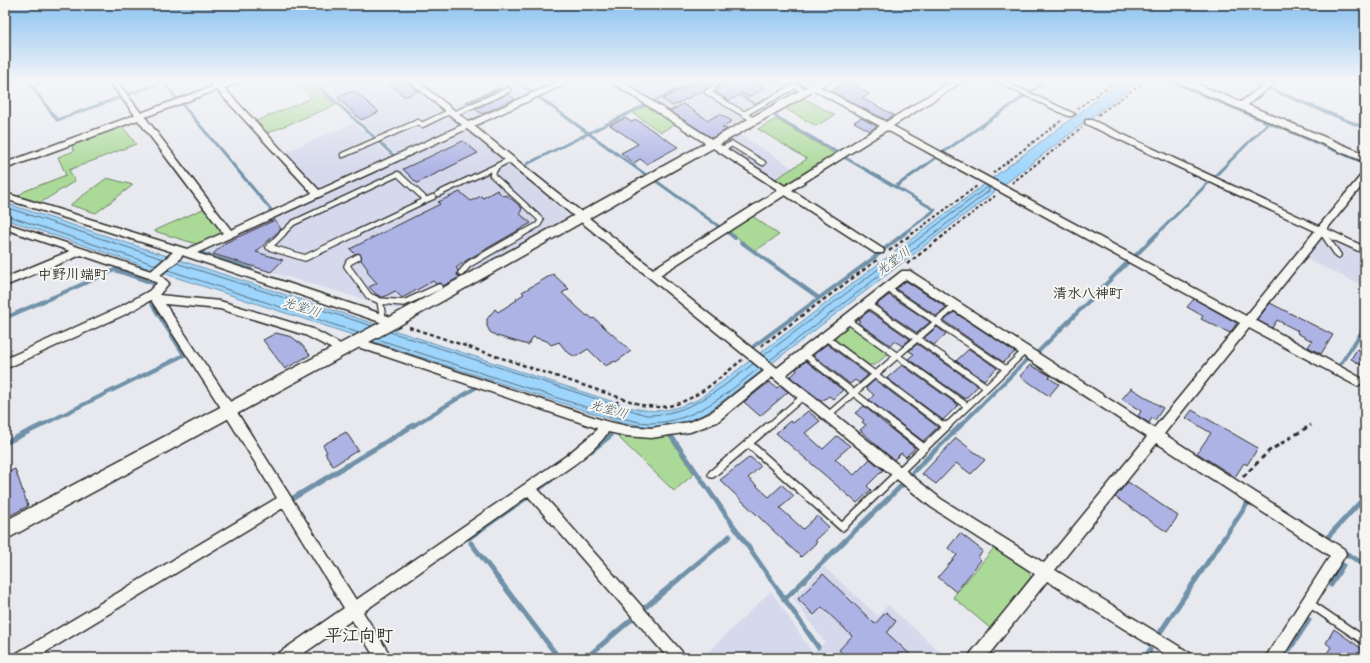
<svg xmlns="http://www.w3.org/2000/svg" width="1370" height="663" font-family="Sriracha,'Klee One',sans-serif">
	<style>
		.built { fill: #d6d9ec }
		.green { fill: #abd998; stroke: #6b8262 }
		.water { fill: #9dd5fc; stroke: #6f91a8 }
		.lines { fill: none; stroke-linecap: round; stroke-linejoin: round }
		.shore { stroke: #596f7f; stroke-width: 1 }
		.stream-far2 { stroke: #6f91a8; stroke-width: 3 }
		.stream-far1 { stroke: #6f91a8; stroke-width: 4 }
		.stream { stroke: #6f91a8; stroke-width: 5 }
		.building { fill: #adb4e5; stroke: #2b2b2b }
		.lane-far2-casing { stroke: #2b2b2b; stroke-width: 7 }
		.lane-far1-casing { stroke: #2b2b2b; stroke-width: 8 }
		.lane-casing { stroke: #2b2b2b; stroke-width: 10 }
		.street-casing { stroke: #2b2b2b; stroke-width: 3 }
		.secondary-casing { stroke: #2b2b2b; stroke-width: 3 }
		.path-far2 { stroke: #2b2b2b; stroke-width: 2; stroke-dasharray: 3 2.5; stroke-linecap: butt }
		.path-far1 { stroke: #2b2b2b; stroke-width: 2.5; stroke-dasharray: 4 3; stroke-linecap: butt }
		.path { stroke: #2b2b2b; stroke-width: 3; stroke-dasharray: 5 3.5; stroke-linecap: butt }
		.lane-far2 { stroke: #f6f6f2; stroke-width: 4.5 }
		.lane-far1 { stroke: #f6f6f2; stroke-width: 5.5 }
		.lane { stroke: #f6f6f2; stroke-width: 7 }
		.street { fill: #f6f6f2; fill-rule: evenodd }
		.secondary { fill: #f6f6f2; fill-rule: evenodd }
		.labels { text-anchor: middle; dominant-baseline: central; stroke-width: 4; stroke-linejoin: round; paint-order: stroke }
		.water-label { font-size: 13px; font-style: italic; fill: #48565f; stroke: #f6f6f2 }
		.quarter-label { font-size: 14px; font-weight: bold; fill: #2b2b2b; stroke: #f6f6f2 }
		.near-quarter-label { font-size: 17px; font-weight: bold; fill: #2b2b2b; stroke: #f6f6f2 }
	</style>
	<rect width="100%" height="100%" fill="#e7e9ef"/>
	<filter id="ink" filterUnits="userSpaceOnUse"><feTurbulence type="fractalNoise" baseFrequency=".025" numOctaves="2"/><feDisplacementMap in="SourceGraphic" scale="8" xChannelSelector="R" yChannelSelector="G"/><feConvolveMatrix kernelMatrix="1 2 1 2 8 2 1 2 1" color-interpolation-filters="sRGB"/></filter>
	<g filter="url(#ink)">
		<!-- built -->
		<path class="built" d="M316 80H405L461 125 397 155Z
			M513 80 531 94 473 120 467 119 452 107Z
			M617 80H693L654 100 647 98Z
			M698 80H711L762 110 710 139 653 102Z
			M717 80H797L805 84 804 87 766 108Z
			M354 123 392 157 322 190 317 189 283 153Z
			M463 131H468L567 214 566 218 500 255 501 257 406 309 400 310 206 253 207 249 278 216 277 215Z
			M739 134 793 168 774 180 722 147 723 143Z
			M1322 236H1328L1365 253V287L1304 258Z
			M824 567 878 616 888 605 947 658H836L832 653 824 658H706L704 656 771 591 812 652 825 643 793 598Z"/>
		<!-- green -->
		<path class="green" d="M298 80H308L336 105 265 134 254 122 312 98 294 81Z
			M803 98 835 115 816 126 784 108Z
			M648 105 677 123 661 132 632 113Z
			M776 119 837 155 788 186H784L774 180 807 159 758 129Z
			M122 126 136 144 69 170 75 181 40 203 18 196 25 191 66 175 58 157 74 151 71 144Z
			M107 178 133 185 96 213 70 205Z
			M205 208 223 232 220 236 200 245 154 231Z
			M751 215 779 235 755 251 727 230Z
			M849 324 889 353 875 365H869L836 340 834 335Z
			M668 435 694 474 674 491 617 436 640 437Z
			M994 548 1027 570 1031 577 991 629 953 597Z"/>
		<!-- water -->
		<path class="water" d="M1123 80H1140L707 413 684 423 663 426 650 427 621 422 616 423 617 421 141 266 139 264 5 219V203L629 407C658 414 672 411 699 399Z"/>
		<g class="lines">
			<!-- shore -->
			<path class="shore" d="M5 207 163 259
				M5 215 156 265
				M176 263 372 326
				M168 270 359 333
				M390 332 646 415C689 416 721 388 753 364
				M377 339 619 418C629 419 639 423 649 423 694 423 726 394 759 368
				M763 356 986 188H989V191L769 361"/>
			<!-- stream-far2 -->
			<path class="stream-far2" d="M27 80 57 120 121 97
				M312 80 375 138
				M514 80 532 92
				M1168 80 1281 128
				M1246 80 1259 85
				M1268 88 1365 128
				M734 92 757 105
				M1029 93 1047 80
				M127 95 163 82 178 100
				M537 96 646 175
				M652 102 696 80
				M182 104 272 211
				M775 116 838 153
				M1291 132 1365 163
				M379 142 394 156
				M942 153 1026 95
				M844 157 935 210 903 234
				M527 164 647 104
				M1213 178 1269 122
				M656 181 721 228
				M895 187 937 157
				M726 231 730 234
				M1157 234 1209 182"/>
			<!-- stream-far1 -->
			<path class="stream-far1" d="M729 233 735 238
				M741 242 819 298
				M206 248 203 250V254L251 269
				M883 250 905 233
				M1134 257 1158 233
				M5 318 115 270 153 283
				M754 346 879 254
				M1037 353 1129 261
				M1336 366 1338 368 1365 327
				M40 426 184 355 151 303
				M413 426 475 388
				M960 426 1029 358"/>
			<!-- stream -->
			<path class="stream" d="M671 436 818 647
				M5 443 42 425
				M591 451 610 436
				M913 472 961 425
				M540 488 551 480
				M290 500 414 425
				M469 538 526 498
				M1325 540 1365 497
				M471 543 559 658
				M1342 551 1365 565
				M1331 585 1343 565
				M784 600 901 486
				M642 610 730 536
				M1161 631 1247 504
				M1290 649 1309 620
				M586 658 633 618
				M1144 658 1150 650"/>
		</g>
		<!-- building -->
		<path class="building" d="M384 80H404L418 91 407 96H404Z
			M693 80H716L704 90 673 106 662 99 696 82Z
			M728 80H750L765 88 748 97 742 93 729 101 715 92 717 88 726 83Z
			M847 82 870 94 862 98 894 115 886 120 830 91Z
			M499 88 500 89 469 103 466 102Z
			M354 91 379 112 361 120 337 97Z
			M508 94 515 99 482 114 475 109Z
			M683 104 708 120 720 114 732 121 722 127 727 129 712 138 670 111Z
			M625 118 631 122 637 120 678 147 647 164 640 159 634 163 621 153 638 144 610 125Z
			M861 118 877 126 870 131 854 122Z
			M463 141 478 153 417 183 403 169Z
			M497 190 503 196 506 195 514 201 522 208 520 214 531 223 467 260 456 268 458 270 457 275 460 277 443 286 441 283 436 284 433 281 402 298 395 291 384 297H381L376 294 369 287 377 283 368 273 367 268 361 260V255L358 253 355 254 350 249 440 204 438 202 460 192 471 201 481 196 483 198Z
			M275 220 281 229 256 252 283 260 271 272 213 254 225 243Z
			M553 274 569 289 562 293 587 316 588 315 593 319 594 318 631 351 616 362 615 361 605 366 588 349 577 356H574L567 352 559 342 551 345 547 341 533 337 528 345 497 336 490 332 487 326V319L495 309 498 312 517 300 516 299 524 294 522 292Z
			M906 281 947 308 936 316 896 289Z
			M889 295 930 322 917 333 876 305Z
			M1194 299 1237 323 1230 333 1201 319 1203 316 1187 307Z
			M1270 303 1333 335 1321 354 1308 347 1312 341 1297 333 1298 331 1277 320 1272 328 1257 320Z
			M869 311 910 339 902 346 895 341 890 345 858 323 860 321 858 320Z
			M954 312 1015 352 1003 362 944 321Z
			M937 327 946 334 934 345 924 338Z
			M276 333 292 337 302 345 310 355 285 369 263 340Z
			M827 344 868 375 859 383 855 380 850 384 813 355Z
			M917 344 978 386 965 399 908 359 914 354 909 351Z
			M969 349 997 368 984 380 956 361Z
			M1357 349 1365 353V367L1351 359Z
			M806 361 843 390 833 399 829 396 822 401 790 377 797 371 796 369Z
			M902 365 958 405 943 420 887 378Z
			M1030 365 1051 376 1049 377 1052 380 1059 384 1049 396 1020 376Z
			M875 380 938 427 923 441 869 400 874 395 866 388Z
			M769 382 777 388 780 385 788 392 760 416 744 402Z
			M1131 388 1163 408 1155 420 1152 418 1149 423 1138 416 1141 411 1122 399Z
			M864 406 891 429 915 448 906 457 901 453 894 460 881 449 860 430 866 425 862 422 864 420 855 413Z
			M1192 410 1258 448 1247 465 1244 463 1235 477 1197 453 1211 433 1186 418Z
			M808 411 820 421 805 433 823 449 837 436 850 446 835 459 854 475 870 459 883 470 867 486 871 490 857 503 776 433 790 421 793 423Z
			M346 432 358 450 333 466 325 453 327 452 323 445Z
			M956 438 985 460 971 474 956 463 936 484 922 474Z
			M750 457 761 466 748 478 769 497 782 485 794 496 780 508 803 529 817 516 829 527 815 540 817 542 801 557 720 480Z
			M15 469 28 506 7 517 5 509V474Z
			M1128 482 1178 516 1167 532 1115 497Z
			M960 533 983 551 978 557 981 560 956 592 938 577 957 555 948 548Z
			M823 574 875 624 886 612 896 621 887 633 914 658H847L839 650 852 636 822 607 814 615 798 599Z
			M1334 629 1365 651V658H1324L1331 647 1326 643Z"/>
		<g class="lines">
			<defs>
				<path id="lane-far2" d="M724 80 714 85 713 89 707 92 754 120
					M454 114 508 90
					M744 114 795 86 805 91
					M722 149 732 144 763 163
					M343 155 418 122 422 125 451 111
					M511 159 497 166 492 175 541 220 538 225 522 234
					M438 194 495 167
					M426 200 433 197
					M1321 231 1323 234
					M282 234 293 223 398 174 426 200
					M354 234 426 200"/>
				<path id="lane-far1" d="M283 233 269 247 305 258 357 233
					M1323 233 1338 255
					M358 257 349 262 347 266 369 296 380 301 404 303 439 287
					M461 273 469 264 523 233
					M887 288 1006 369
					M380 301 383 319
					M867 304 987 387
					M847 320 967 406
					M825 337 944 426
					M804 354 896 426
					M827 416 955 306
					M769 426 804 396
					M947 426 1025 351"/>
				<path id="lane" d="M894 425 924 448
					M943 425 946 427
					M748 443 842 527 948 425
					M712 474 770 425
					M1309 603 1365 641"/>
				<path id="street" d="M108 80H116L141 113 213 86 208 80H216L220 84 232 80H242L241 82 224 88 319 190 462 125 408 80H416L469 122 561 80H571L570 82 474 126 653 269 778 190 611 82 610 80H619L785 186 880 126 799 82 798 80H807L886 122 954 80H963L962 82 893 126 1246 316 1315 231 1086 124 1085 122 1086 120H1092L1319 226 1362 174 1365 173V182L1327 229 1365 247V254L1323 235 1255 320 1361 378 1363 381 1361 384 1357 386 1353 384 1249 328 1164 434 1344 549 1346 554 1282 658H1265L1330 556 1157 443 1055 570 1190 653 1193 658H1171L1047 581 986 658H968L971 653 1035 574 931 507 772 377 717 422 690 432 651 438 627 436 608 432C595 453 559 475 538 489L683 653 686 658H668L528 496 363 612 392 658H375L352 620 297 658H276L279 653 344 608 283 508 36 658H14L17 653 277 498 225 414 151 300 126 314 5 369V359L118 308 149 291 157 283 149 278 81 255 5 286V278L70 251 5 229V223L151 271 173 252 5 199V193L187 249 223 233 138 120 5 169V163L135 115ZM217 90 312 193 231 230 145 117ZM467 129 764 371 709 414 689 422 651 428 627 426 605 421 360 339 356 338 352 339 350 342 352 345 597 428 595 432 566 456 356 600 233 406 165 304 220 309 305 335 342 354 346 353 348 350 346 347 313 329 220 301 159 295 169 283 160 275 179 260 182 255 389 325 393 326 397 325 398 322 397 319 197 253ZM887 130 1240 323 1154 428 910 271H902L777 368 660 275 785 195 875 253H883L884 251 883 249 792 190ZM906 279 1147 437 1044 563 941 499 786 375Z
					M993 80H1002L1075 114 1071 116H1068Z
					M1270 80H1278L1244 108H1238L1237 106 1238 104Z"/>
				<path id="secondary" d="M819 80H831L830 82 393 329 5 540V521L383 321Z
					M1175 80H1188L1365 154V162L1176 82Z"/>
			</defs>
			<!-- lane-far2 casing -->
			<use href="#lane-far2" class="lane-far2-casing"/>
			<!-- lane-far1 casing -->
			<use href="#lane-far1" class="lane-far1-casing"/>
			<!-- lane casing -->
			<use href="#lane" class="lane-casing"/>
			<!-- street casing -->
			<use href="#street" class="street-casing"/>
			<!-- secondary casing -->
			<use href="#secondary" class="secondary-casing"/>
			<!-- path-far2 -->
			<path class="path-far2" d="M37 83 47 80
				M1077 109 1117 80
				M1098 115 1146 80
				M993 173 1062 120
				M1012 183 1082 128
				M912 234 977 186
				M945 234 995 196"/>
			<!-- path-far1 -->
			<path class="path-far1" d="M889 251 913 233
				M907 264 947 233
				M409 327 642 405C648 406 655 407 661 407 692 405 719 378 742 360
				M761 346 877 260
				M610 417 619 398"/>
			<!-- path -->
			<path class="path" d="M1243 477 1269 451 1311 425"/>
			<!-- lane-far2 -->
			<use href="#lane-far2" class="lane-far2"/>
			<!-- lane-far1 -->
			<use href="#lane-far1" class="lane-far1"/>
			<!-- lane -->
			<use href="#lane" class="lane"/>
			<!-- street -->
			<use href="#street" class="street"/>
			<!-- secondary -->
			<use href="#secondary" class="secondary"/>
		</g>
	</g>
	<!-- sky -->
	<linearGradient id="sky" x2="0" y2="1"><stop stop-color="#8ac1f0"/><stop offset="0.47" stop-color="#f4f5f8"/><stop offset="1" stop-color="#f4f5f8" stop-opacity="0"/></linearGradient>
	<rect width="1370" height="172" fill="url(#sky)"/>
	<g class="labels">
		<!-- water labels -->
		<g class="water-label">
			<text transform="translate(893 261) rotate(-37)">光堂川</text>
			<text transform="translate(302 307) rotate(18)">光堂川</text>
			<text transform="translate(609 409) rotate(16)">光堂川</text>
		</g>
		<!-- quarter labels -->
		<g class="quarter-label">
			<text x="73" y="274">中野川端町</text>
			<text x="1088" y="293">清水八神町</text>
		</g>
		<!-- near-quarter labels -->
		<g class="near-quarter-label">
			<text x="359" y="635">平江向町</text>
		</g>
	</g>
	<!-- margin -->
	<rect width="1370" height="663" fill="none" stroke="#f6f6f2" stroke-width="20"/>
	<rect x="10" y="10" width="1350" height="643" fill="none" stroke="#2b2b2b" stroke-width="1.5" filter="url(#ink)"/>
</svg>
